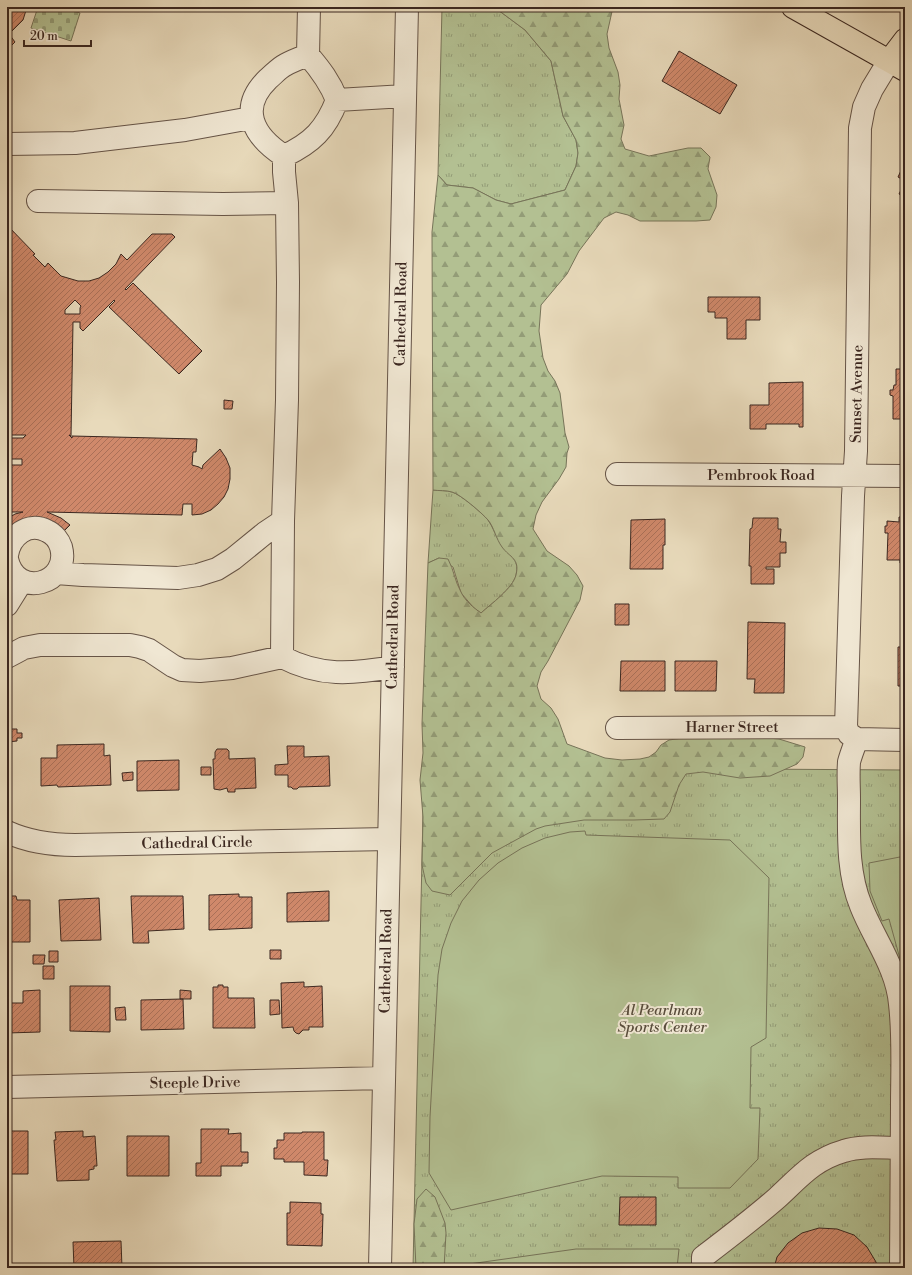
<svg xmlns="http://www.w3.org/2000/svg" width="912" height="1275" font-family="'Libre Bodoni',serif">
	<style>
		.grass { fill: url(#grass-tufts); stroke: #777459 }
		.forest { fill: url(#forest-firs); stroke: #777459 }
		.cemetery { fill: url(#cemetery-stones); stroke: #777459 }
		.pitch { fill: #b3c092; stroke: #777459 }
		.building { fill: url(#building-hatch); stroke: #3b2720; fill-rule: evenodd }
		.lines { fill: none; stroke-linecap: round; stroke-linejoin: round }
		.minor-casing { stroke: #665447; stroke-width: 24 }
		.major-casing { stroke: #3b2720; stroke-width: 24 }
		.minor { stroke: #f0e7d3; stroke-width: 22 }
		.major { stroke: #e8dabb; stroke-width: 22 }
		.labels { text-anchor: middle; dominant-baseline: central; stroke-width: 4; stroke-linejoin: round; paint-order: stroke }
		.street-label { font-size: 15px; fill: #3b2720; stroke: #f0e7d3 }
		.park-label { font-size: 15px; font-style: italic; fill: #594d3c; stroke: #f0e7d3 }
	</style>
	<defs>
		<pattern id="grass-tufts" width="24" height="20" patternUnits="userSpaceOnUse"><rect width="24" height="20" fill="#b3c092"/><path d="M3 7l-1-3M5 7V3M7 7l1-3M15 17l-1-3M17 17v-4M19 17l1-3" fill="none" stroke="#939c77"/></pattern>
		<pattern id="forest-firs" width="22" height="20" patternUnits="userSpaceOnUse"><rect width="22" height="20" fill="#b3c092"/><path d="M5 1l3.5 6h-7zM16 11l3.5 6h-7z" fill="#939c77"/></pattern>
		<pattern id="cemetery-stones" width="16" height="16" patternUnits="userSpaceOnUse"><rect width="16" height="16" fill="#b3c092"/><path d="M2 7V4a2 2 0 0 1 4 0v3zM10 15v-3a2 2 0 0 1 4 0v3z" fill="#939c77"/></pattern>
		<pattern id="building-hatch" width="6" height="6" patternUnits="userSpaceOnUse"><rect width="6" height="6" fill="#d0896b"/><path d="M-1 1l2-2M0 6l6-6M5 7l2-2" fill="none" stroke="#aa7058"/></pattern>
	</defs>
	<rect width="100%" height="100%" fill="#e8dabb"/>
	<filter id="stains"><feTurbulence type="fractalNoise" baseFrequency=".005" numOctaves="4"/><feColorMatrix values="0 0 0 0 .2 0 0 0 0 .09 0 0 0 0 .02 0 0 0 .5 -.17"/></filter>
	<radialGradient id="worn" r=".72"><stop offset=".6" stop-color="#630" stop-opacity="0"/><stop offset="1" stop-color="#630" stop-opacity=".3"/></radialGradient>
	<!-- grass -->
	<path class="grass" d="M442 7H494L525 30 551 61 563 116 576 140 578 153 576 166 565 190 511 204 496 200 473 188 447 185 438 175Z
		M433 490C439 491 446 490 452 492 460 494 482 513 488 520 493 527 496 537 501 544 508 557 520 557 516 575 513 588 491 604 481 613L474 608 461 593 453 567 439 558 428 563Z
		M424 767 905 770V1268H413Z"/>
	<!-- forest -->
	<path class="forest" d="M494 7H613L607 34 609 48 618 72 620 85 619 99 624 125 621 139 625 149 649 156 688 148H701L710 157 708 169 717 195 716 207 710 220 696 221H640L628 215 616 212 604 218 579 251 567 274 541 305 539 331 543 358 548 371 555 381 560 393 565 433 569 447 567 453 566 467 559 479 542 502 536 515 533 529 547 551 569 566 577 575 583 586 580 600 548 661 541 672 537 686 541 699 551 708 558 719 567 744 605 758 622 760 640 759 649 757 656 752 661 745 669 740 696 736 733 735 779 739 805 747 803 757 797 764 770 776 740 778 703 772 686 774 679 785 670 812 664 819 634 820H584L545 826 536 829 492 853 450 895 432 891 426 883 422 865 423 817 420 780 423 753 422 724 428 563 439 558 448 559C454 570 455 582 461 592 465 601 474 608 481 613 491 604 513 588 516 575 520 558 510 558 502 547 496 539 494 527 488 520 482 513 460 494 452 492 446 490 439 491 433 490L432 232 438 175 447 185 473 188 496 200 511 204 565 190 576 166 578 153 576 140 563 116 551 61 525 30Z
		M426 1189 435 1197 445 1223 446 1233 444 1268H416L414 1224 417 1199Z"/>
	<!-- cemetery -->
	<path class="cemetery" d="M38 7H59L80 13 71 41 31 28Z"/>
	<!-- pitch -->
	<path class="pitch" d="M585 831 586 835 730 840 769 878 766 1038 751 1047 750 1108H760L758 1159 730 1188H678V1177L602 1176 451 1210 429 1173 430 1117 438 975 442 949 451 923 462 901 479 880 498 863 522 848 545 838 570 832Z
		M905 856V977L889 919 882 921 870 891 869 863Z
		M576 1249H679L677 1268H455V1266Z"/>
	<!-- building -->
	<path class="building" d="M7 7H27L23 20 9 34 15 42 7 50Z
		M679 51 737 85 720 114 662 81Z
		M905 162V181L898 177Z
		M905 182V197L899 194Z
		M7 225 35 254 33 255 45 267 48 263 61 276 78 281H89L99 278 108 272 116 264 121 254 127 260 152 234H172L175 237 125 289 126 290 133 283 202 351 179 374 109 307 115 301 114 300 83 331 80 328V322H73L71 436 69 435 72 438V436L197 439 196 452H193L192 465 199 467 202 469 203 465 220 449 226 458 230 468V479L228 489 224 497 218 504 211 510 202 514 192 515V504H183L182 515 47 512 61 518 70 525 62 533 7 532V519L15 514 23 512H7V465H22V459H7V438H23L26 435H7ZM75 300 81 306 80 308V314H65V310Z
		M708 297H760V320H746V339H727V318H715V312H708Z
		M896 369H905V419H893V396L890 395V390H893L894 385H896Z
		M803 382V427H799V424H766V429H750V405H769V383Z
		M224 400 233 401 232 409H224Z
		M899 517H905V577L904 563H900V560H887L888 533H885V526H887V521L899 522Z
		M753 518H778V529H781L780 542H786V553H780V567H766V569H774V584H751V566H749L750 529 752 528Z
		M665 519V545H663V569H630L631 520Z
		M615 604H629V625H615Z
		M748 622 785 623 784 693H754L755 679H747Z
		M901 637H905V686H898V647H901Z
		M621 661H665V691H620Z
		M675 661H717L716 691H675Z
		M7 729H17V733H22V738H17V741L7 742Z
		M104 744V756L110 755 111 785 58 787 57 785 41 786V758H57V745Z
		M287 746H304V757L329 756 330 786 299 787 297 789H293L291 787H288V775H275V765L288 764Z
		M217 749H227L229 751V759L255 758 256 788 235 789V792H228L227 788 220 790 214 789 213 759H215V752Z
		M179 760V790L137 791V761Z
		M201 767H211V775H201Z
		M133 772V780L123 781 122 773Z
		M329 891V921L287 922V893Z
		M239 894V897H252V928L209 930V895Z
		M10 896H16L17 900H30V942H11V930H7V900H10Z
		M131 896H183L184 929 148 931 149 943H133Z
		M99 898 101 940 61 941 59 900Z
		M270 950H281V959H270Z
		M49 951H58V962H49Z
		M33 955H45L44 964H33Z
		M43 966H54V979H43Z
		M304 982V987L322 986 323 1027H309V1030H303L299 1034 296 1033 294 1031 293 1027 282 1028 281 983Z
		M218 985H223V987H228V998H254L255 1028H213V987H218Z
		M70 986H110V1032L70 1031Z
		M40 990V1032L7 1033V1003H23V991Z
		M180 990 191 991V999H180Z
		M183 999 184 1029 141 1030V1000Z
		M270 1000H279L280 1014 270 1015Z
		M125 1007 126 1020H116L115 1008Z
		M201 1129H229L228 1134 241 1133V1152H248V1163H242V1166H221V1176H196V1163H201Z
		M7 1131H28V1174H7Z
		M83 1131V1137L95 1136 97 1166H94V1169L89 1170V1180L57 1181 54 1140H56L55 1132Z
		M302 1132H324V1160H328L327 1176 304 1175V1162H284V1159H274V1148H277V1140H284V1133H302Z
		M127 1136H169V1176H127Z
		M620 1197H656V1225H619Z
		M290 1202 321 1203V1214H323L322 1246 287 1245V1213H290Z
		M819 1228 837 1229 854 1235 867 1247 876 1262 877 1268H774L777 1257 788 1243 802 1233Z
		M121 1241 122 1268H74L73 1242Z"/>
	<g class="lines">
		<defs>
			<path id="minor" d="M308 55C320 69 330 82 337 100 326 129 312 143 284 156 253 136 238 108 268 79 274 74 279 68 285 65 292 61 300 58 308 55Z
				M308 55 309 7
				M889 61 872 89 864 107 860 128 856 451 853 496 846 727 849 734 857 739 905 740
				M337 100 405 96
				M7 144 75 143 185 130 251 118
				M284 156V172L287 203 288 282 287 400 283 521 282 657C320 677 352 674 393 667
				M38 201 223 204 287 203
				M617 474 905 476
				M7 555C10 536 28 521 47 531 54 534 59 541 61 547 71 584 16 600 7 559
				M56 573 83 575 178 578 198 575 217 569 233 559 265 533 283 521
				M7 605 22 581
				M7 657 24 648 40 645H130L140 647 149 650 173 666 182 670 200 671 232 668 282 657
				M617 728 846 727
				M857 739C854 747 851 754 849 762 848 774 849 787 849 799 849 835 847 872 861 906 874 939 897 968 900 1004 904 1038 902 1073 902 1107 902 1161 901 1214 901 1268
				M7 832C29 842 52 845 75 845L389 839
				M7 1087 384 1078
				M380 1268 407 7
				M703 1268V1257C728 1238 753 1219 777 1198 800 1177 813 1160 844 1151 862 1145 883 1148 902 1148"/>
			<path id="major" d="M793 7 905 70
				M889 61 905 40"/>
		</defs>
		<!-- minor casing -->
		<use href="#minor" class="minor-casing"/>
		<!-- major casing -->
		<use href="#major" class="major-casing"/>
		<!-- minor -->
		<use href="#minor" class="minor"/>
		<!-- major -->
		<use href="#major" class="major"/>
	</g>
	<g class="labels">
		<!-- street labels -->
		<g class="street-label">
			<text transform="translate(401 314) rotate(-89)">Cathedral Road</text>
			<text transform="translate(857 394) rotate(-89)">Sunset Avenue</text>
			<text x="761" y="475">Pembrook Road</text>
			<text transform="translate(393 637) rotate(-89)">Cathedral Road</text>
			<text x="732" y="727">Harner Street</text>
			<text transform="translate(197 843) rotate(-1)">Cathedral Circle</text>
			<text transform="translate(386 961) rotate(-89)">Cathedral Road</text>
			<text transform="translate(195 1083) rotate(-1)">Steeple Drive</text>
		</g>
		<!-- park labels -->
		<g class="park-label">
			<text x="662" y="1010">Al Pearlman<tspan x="662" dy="17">Sports Center</tspan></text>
		</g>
	</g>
	<!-- margin -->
	<rect width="912" height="1275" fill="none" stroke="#e8dabb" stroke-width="24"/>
	<rect x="8" y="8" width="896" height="1259" fill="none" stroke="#3b2720" stroke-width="2"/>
	<rect x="12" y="12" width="888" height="1251" fill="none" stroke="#3b2720"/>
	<!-- scale -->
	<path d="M24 40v6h67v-6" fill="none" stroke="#3b2720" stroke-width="2"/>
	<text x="30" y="40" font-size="12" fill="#3b2720" stroke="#f0e7d3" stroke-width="3" paint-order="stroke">20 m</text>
	<rect width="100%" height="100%" filter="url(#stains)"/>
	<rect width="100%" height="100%" fill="url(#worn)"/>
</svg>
